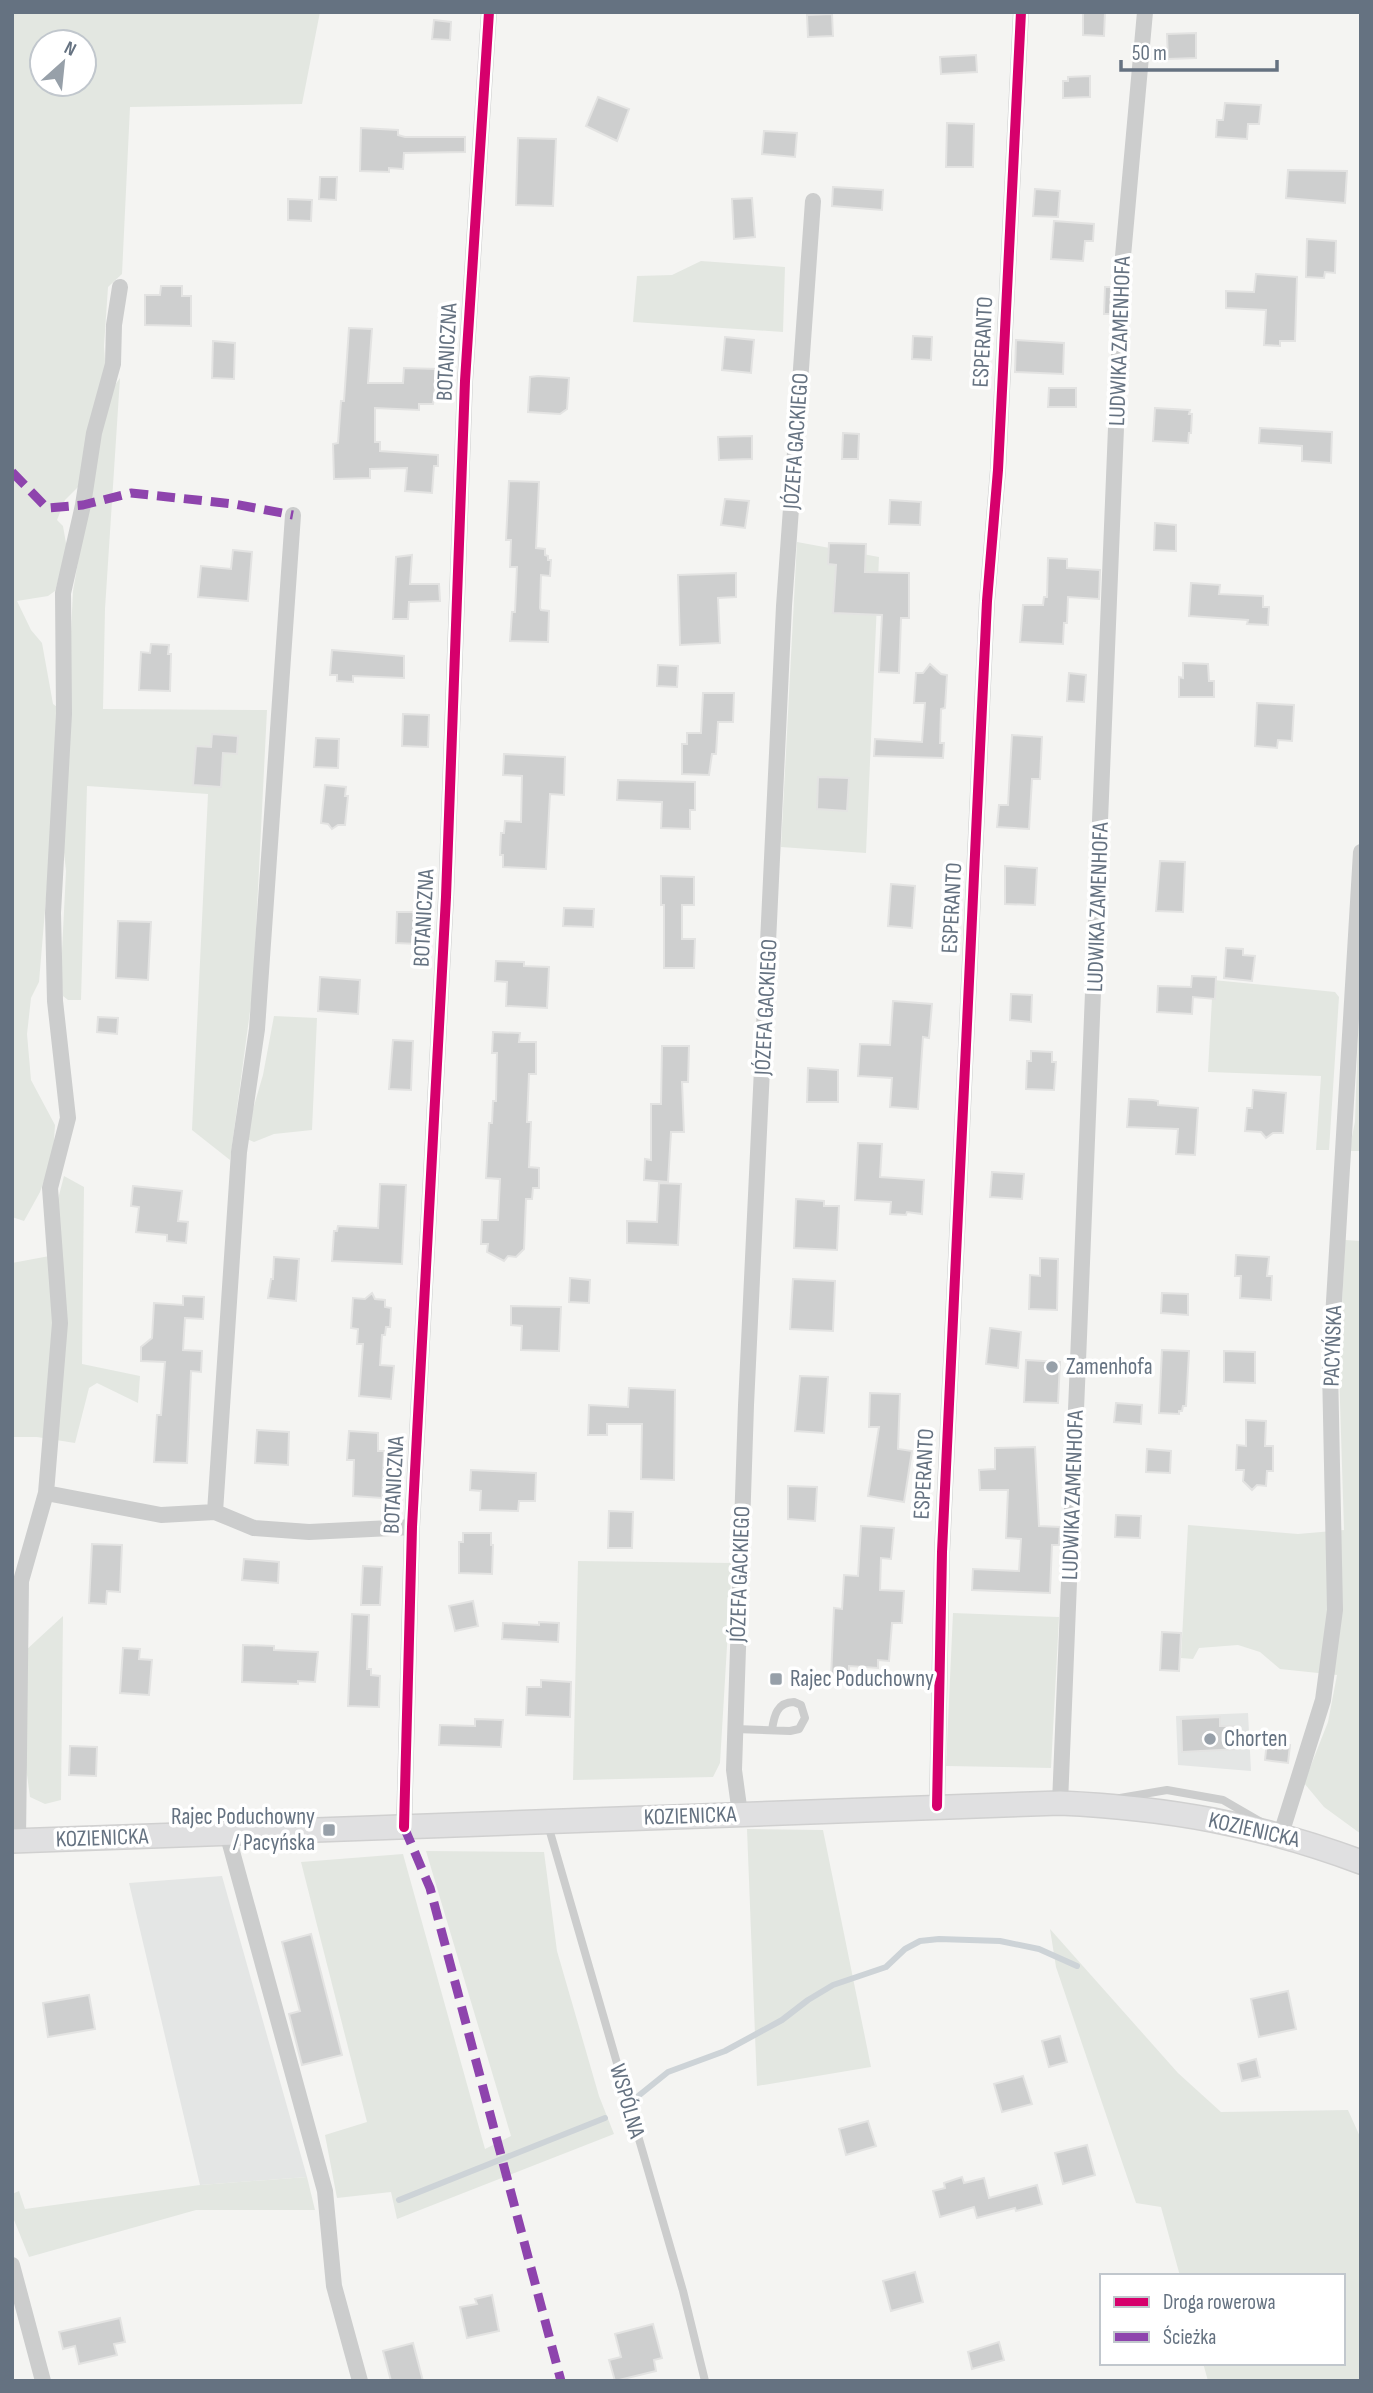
<svg xmlns="http://www.w3.org/2000/svg" width="1373" height="2393" font-family="'Sofia Sans Condensed',sans-serif">
	<style>
		.built { fill: #e4e6e5 }
		.green { fill: #e3e7e1; fill-rule: evenodd }
		.lines { fill: none; stroke-linecap: round; stroke-linejoin: round }
		.stream { stroke: #cdd3d7; stroke-width: 6 }
		.building { fill: #cecfcf; stroke: #e3e3e2; stroke-width: 2 }
		.secondary-casing { stroke: #d0d0d0; stroke-width: 26 }
		.lane { stroke: #cccdcd; stroke-width: 8 }
		.street { stroke: #cccdcd; stroke-width: 16 }
		.secondary { stroke: #e0e0e1; stroke-width: 23 }
		.quiet { stroke: #8e44ad; stroke-width: 9; stroke-dasharray: 18 9; stroke-linecap: butt }
		.cycleway-casing { stroke: #fff; stroke-width: 15 }
		.cycleway { stroke: #d6006c; stroke-width: 10 }
		.poi-dot { fill: #97a0a9; stroke: #fff; stroke-width: 2.5 }
		.labels { text-anchor: middle; dominant-baseline: central; stroke-width: 7; stroke-linejoin: round; paint-order: stroke }
		.street-label { font-size: 23px; fill: #657281; stroke: #fff }
		.poi-label { font-size: 23px; fill: #657281; stroke: #fff; text-anchor: start }
	</style>
	<rect width="100%" height="100%" fill="#f4f4f2"/>
	<!-- built -->
	<path class="built" d="M1248 1713 1251 1771 1178 1765 1176 1716Z
		M222 1876 307 2177 200 2185 129 1883Z"/>
	<!-- green -->
	<path class="green" d="M12 12H320L302 104 130 107 122 274 108 287 104 346 106 377 80 485 65 500 57 520 63 526 67 549 55 591 48 596 17 601 31 630 42 643 53 704 67 714 73 591 103 416 113 388 120 378 105 609 103 709 267 710 253 989 230 1160 192 1130 208 794 87 786 81 1000H68L63 996 61 971 66 871 62 834 47 886 39 982 31 998 27 1034 31 1080 55 1125 53 1155 40 1192 24 1221 12 1217ZM42 42H84V84H42Z
		M701 261 785 267 783 332 633 322 637 276 672 275Z
		M797 542 879 557 866 853 781 847Z
		M1213 980 1335 992 1339 997 1329 1150H1316L1321 1076 1208 1072Z
		M1359 1004 1361 1151H1349L1355 1122Z
		M274 1016 317 1018 312 1130 274 1134 254 1142 247 1139 251 1116 263 1075Z
		M64 1176 84 1187 82 1364 140 1376 138 1403 97 1383 89 1388 75 1443 37 1437H12V1263L60 1254 57 1203Z
		M1345 1240 1361 1241V1834L1324 1807 1304 1783 1328 1722 1337 1675 1280 1669 1260 1652 1238 1645 1199 1648 1193 1659 1181 1658 1188 1525 1298 1534 1344 1530 1339 1370Z
		M578 1561 732 1563 720 1763 713 1777 573 1780Z
		M953 1613 1059 1617 1051 1768 946 1766Z
		M63 1616 61 1800 45 1804 30 1797 12 1663Z
		M747 1829 823 1830 871 2067 757 2086Z
		M426 1851 544 1852 557 1951 599 2096 614 2134 397 2219 391 2192 337 2198 325 2135 367 2122 301 1862 403 1854 485 2149 511 2136Z
		M1050 1929 1178 2073 1221 2112 1348 2110 1361 2139V2381H1208L1203 2363H1343V2276H1180L1161 2207 1136 2203 1056 1967Z
		M307 2177 315 2210H196L29 2257 12 2215V2194L19 2191 25 2209 200 2185Z"/>
	<g class="lines">
		<!-- stream -->
		<path class="stream" d="M632 2101 668 2072 725 2051 782 2020 808 2000 833 1985 886 1967 905 1949 920 1941 939 1939 1000 1941 1039 1949 1077 1966
			M399 2200 605 2118"/>
	</g>
	<!-- building -->
	<path class="building" d="M1083 12H1105L1104 36 1083 35Z
		M832 14 833 36 808 37 807 15Z
		M434 20 451 22 450 40 432 39Z
		M1196 33V58L1168 59 1167 34Z
		M976 55 977 72 941 74 940 57Z
		M1090 76V97L1063 98V81H1068V77Z
		M598 97 629 109 617 141 586 126Z
		M1225 103 1261 105 1259 124H1248L1247 139 1216 137 1217 120H1223Z
		M947 123 974 124 973 167H946Z
		M361 128 398 130V135L405 137H465V152L404 153 403 169 389 168V172L360 171Z
		M764 131 797 133 795 157 762 154Z
		M518 138 556 139 553 206 516 205Z
		M1288 170 1347 171 1345 203 1286 198Z
		M320 177H337L336 200 319 199Z
		M833 187 883 190 882 210 832 206Z
		M1035 189 1060 191 1058 217 1033 216Z
		M752 198 755 237 734 239 732 199Z
		M288 199 312 200 311 221 288 220Z
		M1054 221 1094 224 1093 241H1085L1083 261 1051 259Z
		M1307 239 1336 241 1335 273 1325 272 1324 278 1306 277Z
		M1256 274 1297 277 1295 341H1280V346L1264 345 1266 310 1226 308V291L1254 292Z
		M161 286H182V296H191V326L145 325V295H160Z
		M1105 287H1111L1110 314H1104Z
		M349 328 372 329 368 383H403L404 368 439 369V388H435L433 404H419V410L375 408V442H380V451L438 455V466H434L432 493 405 491 407 468 370 469V478L334 479 333 444 338 443 341 401H344Z
		M913 336 932 337 931 360 912 359Z
		M725 337 754 340 751 373 722 370Z
		M1016 340 1064 343 1063 374 1015 372Z
		M213 341 235 343 234 379 212 378Z
		M538 376 569 378 567 409 560 414 528 412 530 377Z
		M1049 388H1076V407H1048Z
		M1155 408 1190 410 1189 414H1192L1191 433H1189L1188 443 1153 441Z
		M1260 428 1332 432 1331 463 1302 461V446L1259 443Z
		M843 433 859 434 858 459H842Z
		M752 436V459L719 460 718 437Z
		M509 481 539 482 536 548 545 549V555L548 556V560H551L550 576 541 575 540 608 541 610 549 611 548 642 510 641 512 612H515L517 567H510L511 540H506Z
		M725 499 749 501 745 528 721 525Z
		M890 500 921 502 920 525 889 524Z
		M1155 523 1176 525V551L1154 550Z
		M829 543 866 544 865 572 909 573V618H901L899 673 879 672 882 615 833 613 836 565 828 564Z
		M233 550 252 552 248 601 198 597 201 566 231 569Z
		M412 555 410 584H439L440 601 409 602 408 619H393L396 557Z
		M1048 558 1067 559V568L1100 570 1099 599 1068 597 1067 623H1064L1063 644 1020 642 1023 605H1043L1044 597H1047Z
		M736 573V597L718 598 720 643 680 645 678 575Z
		M1191 583 1220 585 1219 594 1263 596V607H1269L1268 625 1247 624 1248 620 1189 616Z
		M151 644 169 645 168 654H171L170 691 139 690 141 652 150 653Z
		M332 650 404 656V678L353 676V682L337 681V675H330Z
		M1183 663 1208 664 1209 681H1214V697H1179V677L1183 678Z
		M930 664 941 674 947 675 945 708 941 709 940 743H944L943 758 874 756 875 739 922 742 925 703H914L916 673H923Z
		M658 665 678 666 677 687 657 686Z
		M1069 673 1086 675 1084 702 1067 701Z
		M703 693H734L733 722H718L716 754H712L709 775 682 774V744H687V733H701Z
		M1257 703 1294 705 1292 741 1278 740 1277 748 1255 746Z
		M403 714 429 715 428 747 402 746Z
		M212 734 238 736 237 754 223 753 221 787 193 785 196 746 211 747Z
		M1012 735 1042 737 1040 779H1032L1029 829 997 827 999 805H1008Z
		M316 738 339 739 338 768 314 767Z
		M504 754 565 757 564 795 550 794 546 869 503 867V855H500L501 833H504L505 821 521 822 522 776 503 775Z
		M818 777 849 778 847 811 817 809Z
		M618 780 695 782V810H690V829L661 828 662 802 617 800Z
		M325 785 346 787 345 796H348L345 825H338L332 829 328 824 321 823Z
		M1160 861 1185 862 1183 912 1156 911Z
		M1005 866 1037 868 1035 905 1005 904Z
		M661 876 694 877V905H682V939H695L694 968H664V905H661Z
		M891 884 915 886 912 928 888 926Z
		M564 908 594 909 593 927 563 926Z
		M397 912H420L418 944 396 943Z
		M118 921 151 922 148 980 116 978Z
		M1226 948 1243 949V955L1255 956 1252 981 1224 978Z
		M496 961 524 962V966L549 967 547 1008 506 1006 507 982 495 981Z
		M1192 976 1216 977 1215 999 1193 997 1192 1014 1157 1012 1158 986 1191 987Z
		M320 977 360 980 358 1014 318 1011Z
		M1011 994 1032 995 1031 1022 1010 1020Z
		M893 1001 932 1004 929 1038 923 1037 918 1109 890 1107 892 1078 858 1076 860 1044 890 1045Z
		M98 1017 118 1018 117 1034 97 1032Z
		M493 1032 520 1033 519 1042H536V1074H529L527 1122H531L529 1167 539 1168V1188H533L532 1199H526L524 1249 516 1257 508 1256 504 1261 487 1252 488 1244H481L482 1220H498L500 1179 486 1178 489 1123H492L493 1101H496L497 1053H492Z
		M393 1040 413 1041 411 1090 389 1089Z
		M662 1046H689L688 1082H682L684 1132H671L668 1182 644 1180 645 1159 651 1160V1104H661Z
		M1031 1051 1052 1052V1062H1056L1054 1090 1026 1089 1027 1061H1031Z
		M808 1068 838 1070V1102H807Z
		M1253 1090 1286 1093 1283 1133H1273L1266 1138 1261 1132 1245 1131 1247 1108H1252Z
		M1129 1099 1153 1100 1158 1101V1105L1198 1108 1195 1155 1176 1154 1178 1129 1127 1127Z
		M858 1143 882 1144 880 1177 924 1180 922 1214 907 1212 906 1215 890 1214 891 1202 855 1200Z
		M992 1172 1024 1174 1022 1199 990 1197Z
		M659 1183 681 1184 678 1245 627 1243V1221L657 1222Z
		M380 1184 406 1185 402 1264 332 1261 334 1231H337L338 1226 378 1228Z
		M133 1186 182 1191 178 1221 188 1222 186 1243 167 1241V1235L136 1232 139 1207 131 1206Z
		M796 1199 824 1201V1206H839L837 1250 794 1248Z
		M1236 1255 1269 1257 1267 1276H1272L1271 1300 1240 1298 1241 1276H1235Z
		M274 1257 299 1259 296 1301 268 1298 271 1279H273Z
		M1040 1258 1058 1259 1057 1310 1029 1309 1030 1275 1040 1276Z
		M570 1278 590 1280 589 1303 569 1302Z
		M793 1279 835 1281 833 1331 790 1329Z
		M372 1293 375 1299 385 1300V1307L391 1308 390 1327H386L385 1335H382L380 1365 394 1366 391 1399 359 1396 363 1344H357L358 1329 351 1328 353 1298 365 1299Z
		M1162 1293 1188 1294V1315L1161 1313Z
		M183 1296 204 1297 203 1319 185 1318 183 1350 202 1351 201 1372 191 1371 187 1463 154 1462 157 1415H161L165 1362 141 1361V1347L152 1338 154 1303 183 1305Z
		M511 1306 561 1307 559 1351 521 1350 522 1326 511 1325Z
		M990 1328 1021 1332 1018 1368 986 1364Z
		M1162 1350 1189 1351 1186 1406H1183L1182 1411H1179V1414L1159 1413Z
		M1224 1351 1255 1352V1383L1224 1382Z
		M1026 1360 1060 1362 1058 1403 1024 1402Z
		M800 1376 828 1377 824 1433 795 1431Z
		M629 1388 675 1390 674 1480 641 1479 642 1424H607V1435H588L589 1405 628 1407Z
		M870 1393 900 1394 898 1449 912 1451 904 1502 868 1496 879 1427H869Z
		M1116 1403 1142 1405 1141 1424 1114 1422Z
		M1246 1420 1266 1421 1265 1446H1273V1471H1267L1266 1486 1257 1485 1252 1490 1243 1481 1244 1470H1236L1237 1445 1246 1446Z
		M257 1430 289 1432 288 1465 255 1463Z
		M349 1431 378 1433V1451H384L382 1498 353 1496 354 1460H347Z
		M1035 1447 1039 1526 1060 1527 1059 1545H1052L1050 1593 972 1590 973 1569 1019 1571 1021 1539 1006 1538 1008 1490H980L979 1470 995 1469V1448Z
		M1147 1449 1171 1451 1170 1473 1146 1472Z
		M471 1470 536 1473 535 1501H519L518 1511 480 1510 481 1491 470 1490Z
		M788 1486 817 1487 815 1521 788 1519Z
		M609 1511 633 1512 632 1548H608Z
		M1116 1515 1141 1516 1140 1538 1115 1537Z
		M861 1526 894 1528 891 1559 881 1558 880 1590 904 1591 902 1623H892L889 1661 878 1660V1668L849 1666V1680L831 1679 834 1608 842 1609 844 1575 858 1576Z
		M463 1533H491V1545H493L492 1574 459 1573V1542H463Z
		M92 1544 122 1545 120 1592 107 1591 106 1604 89 1603Z
		M244 1559 279 1562 278 1583 242 1580Z
		M363 1566 382 1567 380 1605H361Z
		M473 1601 478 1626 455 1631 449 1606Z
		M352 1614 369 1615 367 1669H371V1675L380 1676 379 1707 348 1706Z
		M539 1622 559 1623 558 1642 502 1639 503 1623 539 1625Z
		M1162 1632 1181 1633 1179 1671 1160 1670Z
		M243 1645 274 1646V1650L318 1652 315 1682 298 1681V1684L242 1682Z
		M123 1648 140 1649 139 1659 152 1660 149 1695 120 1693Z
		M541 1680 571 1682 570 1717 526 1715 527 1687H541Z
		M1220 1717V1726H1238L1239 1749 1182 1752 1181 1719Z
		M475 1719 503 1720 501 1747 439 1745 440 1725 475 1726Z
		M1267 1741 1290 1745 1288 1763 1265 1760Z
		M70 1746 97 1747 96 1776 69 1775Z
		M311 1934 342 2055 302 2065 289 2014 300 2011 282 1942Z
		M1288 1991 1296 2029 1259 2037 1251 1999Z
		M89 1995 95 2029 48 2037 43 2003Z
		M1060 2036 1067 2062 1049 2067 1042 2041Z
		M1256 2059 1260 2077 1242 2081 1238 2064Z
		M1023 2076 1032 2104 1002 2112 994 2084Z
		M868 2121 876 2146 846 2155 839 2129Z
		M1087 2145 1095 2175 1063 2184 1055 2153Z
		M962 2177 964 2183 984 2178 989 2198 1037 2185 1042 2204 1016 2211 1015 2208 977 2218 974 2207 940 2217 933 2191 945 2188 944 2183Z
		M915 2272 923 2302 891 2311 883 2281Z
		M492 2295 499 2331 467 2338 460 2307 477 2304 475 2299Z
		M120 2318 125 2342 114 2344 117 2355 79 2364 75 2346 63 2349 59 2332Z
		M653 2324 662 2358 654 2360 656 2371 615 2381 609 2360 621 2357 615 2334Z
		M999 2342 1004 2360 972 2369 968 2352Z
		M413 2343 423 2381H391L383 2351Z"/>
	<g class="lines">
		<defs>
			<path id="secondary" d="M12 1841 1060 1803C1168 1808 1259 1824 1361 1862"/>
		</defs>
		<!-- secondary casing -->
		<use href="#secondary" class="secondary-casing"/>
		<!-- lane -->
		<path class="lane" d="M735 1729 790 1731 799 1729 805 1718 801 1705 794 1702C777 1702 774 1716 772 1730
			M1120 1798 1167 1790 1223 1800 1261 1822
			M548 1825 683 2291 705 2381"/>
		<!-- street -->
		<path class="street" d="M46 1493 161 1515 215 1512 254 1528 309 1532 412 1527
			M215 1512 239 1152 257 1029 293 515
			M1060 1803 1123 256 1145 12
			M937 1806 942 1552 987 601 998 470 1021 12
			M740 1814 734 1770 746 1405 784 606 813 201
			M404 1827 412 1527 446 897 465 381 489 12
			M227 1833 325 2191 334 2286 360 2381
			M1281 1834 1323 1700 1335 1610 1330 1368 1361 852
			M18 1841 21 1581 46 1493 60 1323 50 1188 68 1118 55 1001 53 913 64 714 63 593 83 505 94 433 113 364 114 325 120 287
			M12 2265 43 2381"/>
		<!-- secondary -->
		<use href="#secondary" class="secondary"/>
		<!-- quiet -->
		<path class="quiet" d="M12 472 47 508 83 505 131 493 234 504 293 515
			M404 1827 430 1888 561 2381"/>
		<defs>
			<path id="cycleway" d="M937 1806 942 1552 987 601 998 470 1021 12
				M404 1827 412 1527 446 897 465 381 489 12"/>
		</defs>
		<!-- cycleway casing -->
		<use href="#cycleway" class="cycleway-casing"/>
		<!-- cycleway -->
		<use href="#cycleway" class="cycleway"/>
	</g>
	<!-- markers -->
	<g class="poi-dot">
		<circle cx="1052" cy="1367" r="7"/>
		<rect x="769" y="1672" width="14" height="14" rx="3.5"/>
		<circle cx="1210" cy="1739" r="7"/>
		<rect x="322" y="1823" width="14" height="14" rx="3.5"/>
	</g>
	<g class="labels">
		<!-- street labels -->
		<g class="street-label">
			<text transform="translate(1120 341) rotate(-88)">LUDWIKA ZAMENHOFA</text>
			<text transform="translate(983 342) rotate(-87)">ESPERANTO</text>
			<text transform="translate(447 352) rotate(-87)">BOTANICZNA</text>
			<text transform="translate(796 441) rotate(-86)">JÓZEFA GACKIEGO</text>
			<text transform="translate(1098 907) rotate(-88)">LUDWIKA ZAMENHOFA</text>
			<text transform="translate(952 908) rotate(-87)">ESPERANTO</text>
			<text transform="translate(424 918) rotate(-87)">BOTANICZNA</text>
			<text transform="translate(766 1007) rotate(-87)">JÓZEFA GACKIEGO</text>
			<text transform="translate(1333 1346) rotate(-88)">PACYŃSKA</text>
			<text transform="translate(924 1474) rotate(-87)">ESPERANTO</text>
			<text transform="translate(394 1485) rotate(-87)">BOTANICZNA</text>
			<text transform="translate(1073 1495) rotate(-88)">LUDWIKA ZAMENHOFA</text>
			<text transform="translate(740 1574) rotate(-88)">JÓZEFA GACKIEGO</text>
			<text transform="translate(690 1816) rotate(-2)">KOZIENICKA</text>
			<text transform="translate(1254 1830) rotate(13)">KOZIENICKA</text>
			<text transform="translate(102 1838) rotate(-2)">KOZIENICKA</text>
			<text transform="translate(627 2101) rotate(74)">WSPÓLNA</text>
		</g>
		<!-- poi labels -->
		<g class="poi-label">
			<text x="1066" y="1367">Zamenhofa</text>
			<text x="790" y="1679">Rajec Poduchowny</text>
			<text x="1224" y="1739">Chorten</text>
			<text x="315" y="1817" text-anchor="end">Rajec Poduchowny<tspan x="315" dy="26">/ Pacyńska</tspan></text>
		</g>
	</g>
	<!-- border -->
	<rect width="1373" height="2393" fill="none" stroke="#657281" stroke-width="28"/>
	<!-- legend -->
	<rect x="1100" y="2274" width="245" height="91" fill="#ffffff" stroke="#c1c7cd" stroke-width="2"/>
	<rect x="1114" y="2297" width="35" height="10" fill="#d6006c" stroke="#c1c7cd" stroke-width="2"/>
	<text x="1163" y="2309" font-size="21" fill="#657281">Droga rowerowa</text>
	<rect x="1114" y="2332" width="35" height="10" fill="#8e44ad" stroke="#c1c7cd" stroke-width="2"/>
	<text x="1163" y="2344" font-size="21" fill="#657281">Ścieżka</text>
	<!-- north arrow -->
	<g transform="translate(63 63) rotate(27)"><circle r="33" fill="#ffffff" stroke="#c1c7cd" stroke-width="2"/>
	<path d="M0-5L12 26L0 18L-12 26Z" fill="#97a0a9"/>
	<text y="-10" font-size="19" font-weight="bold" text-anchor="middle" fill="#657281">N</text>
	</g>
	<!-- scale -->
	<path d="M1121 60v10h156v-10" fill="none" stroke="#657281" stroke-width="3.5"/>
	<text x="1132" y="60" font-size="21" fill="#657281" stroke="#ffffff" stroke-width="5" paint-order="stroke">50 m</text>
</svg>
